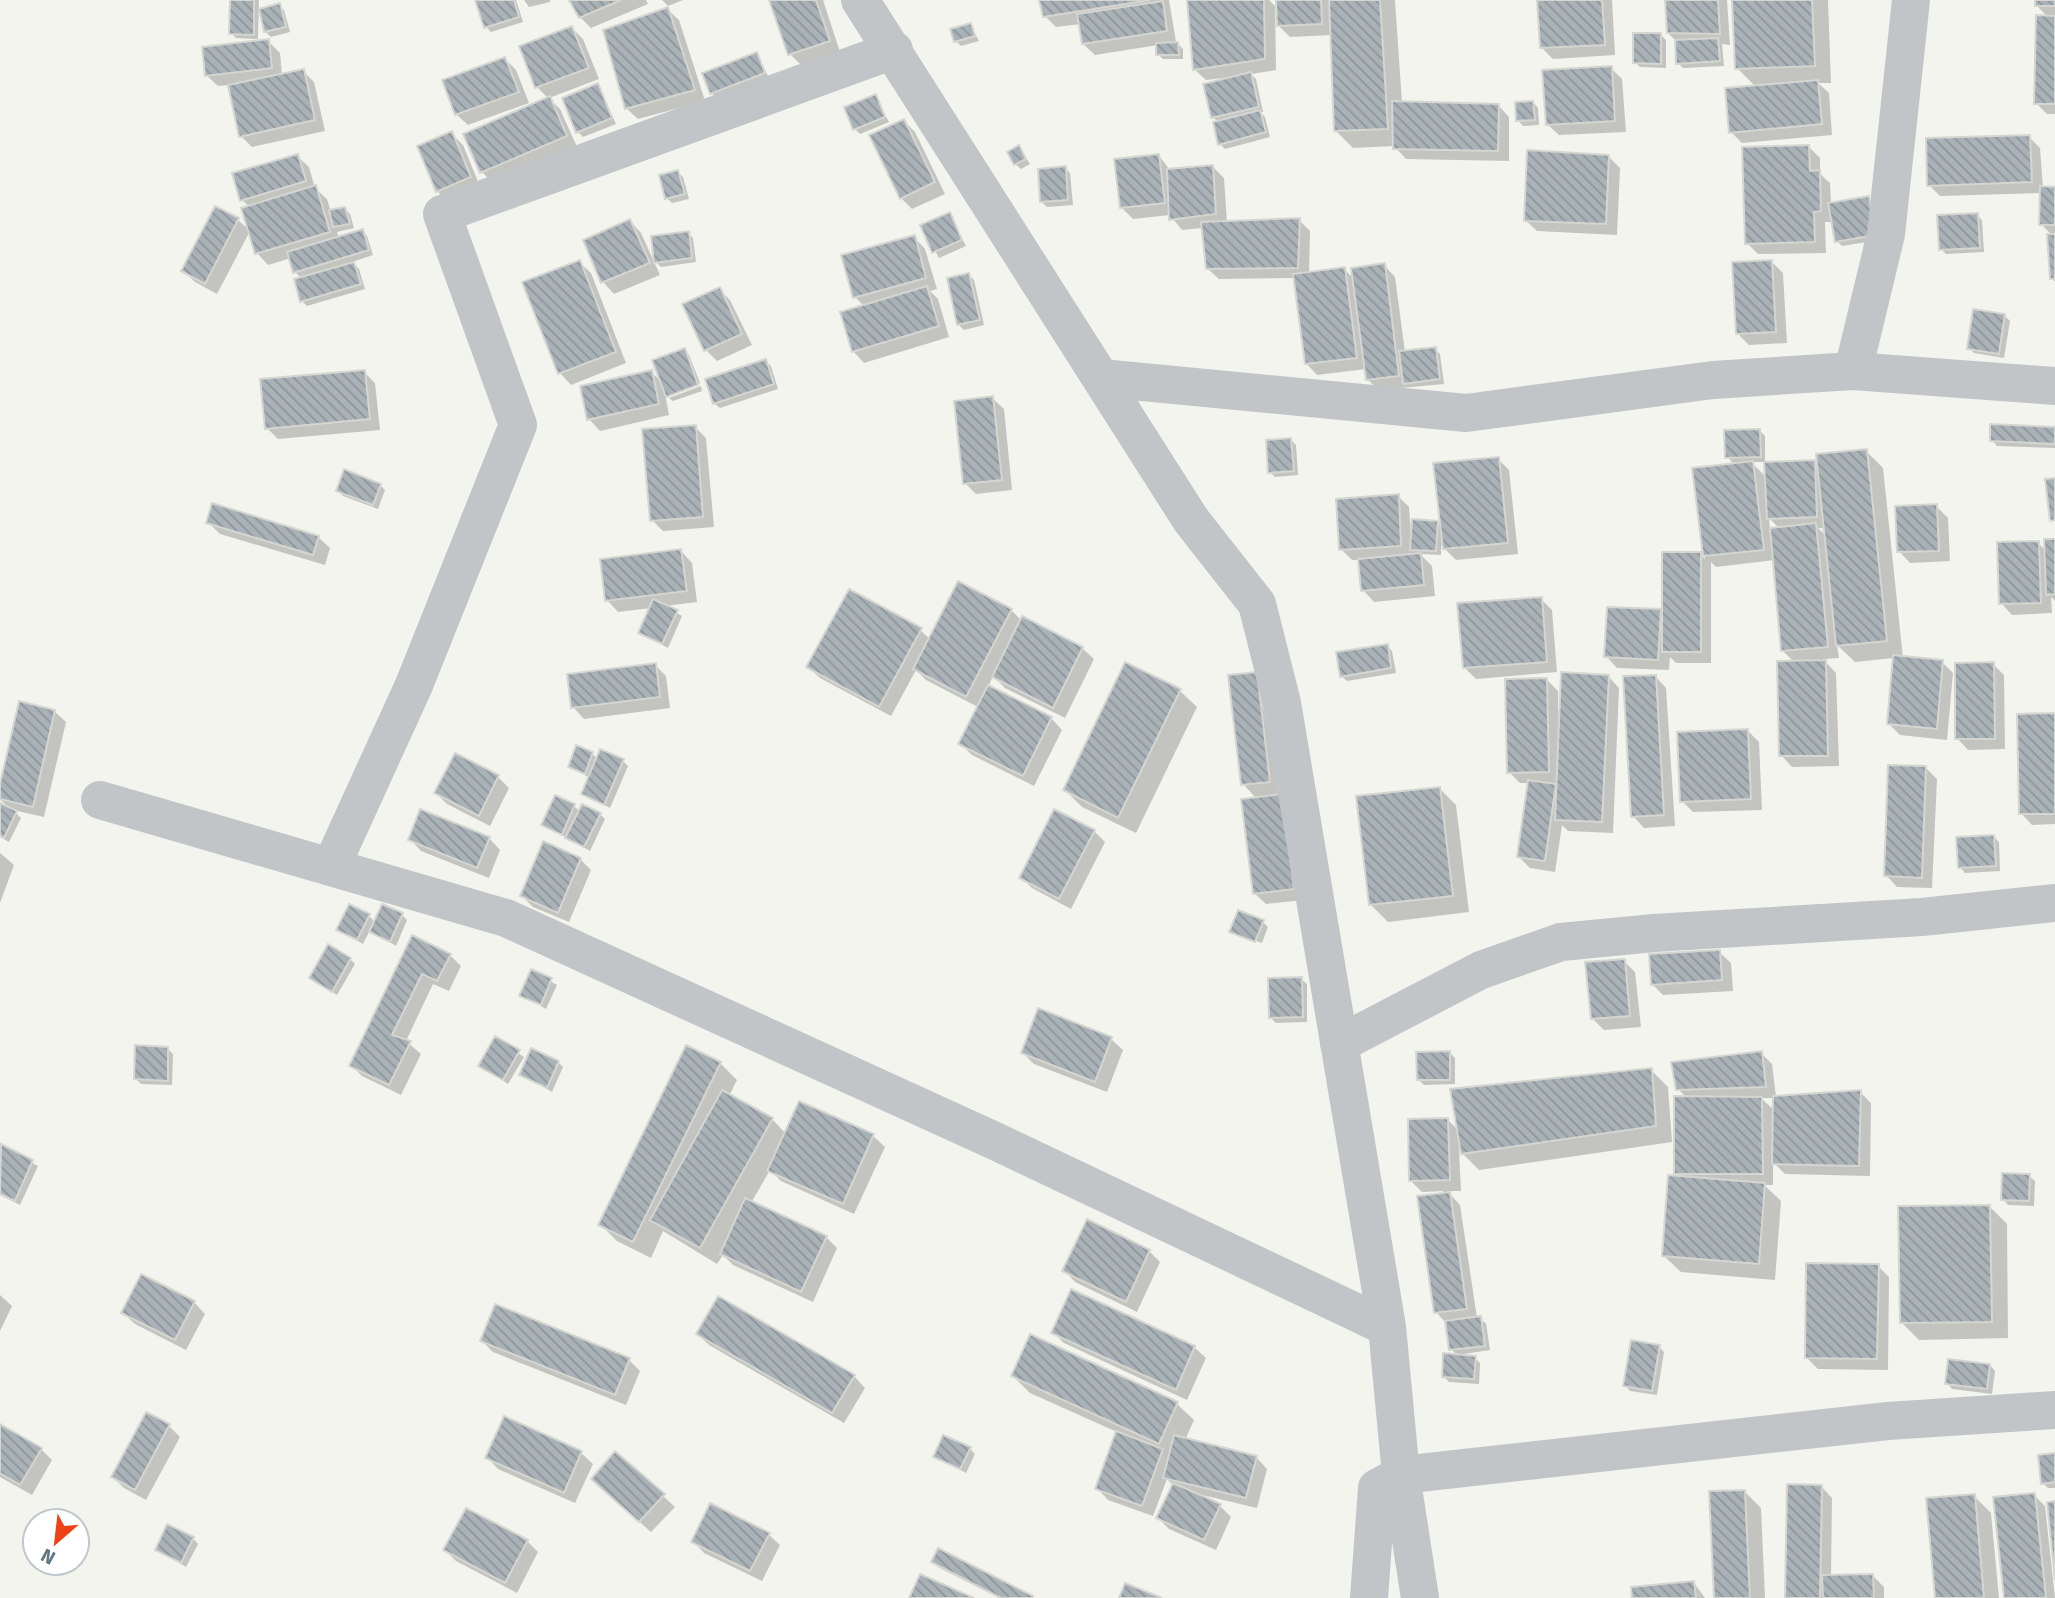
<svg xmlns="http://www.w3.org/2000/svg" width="2055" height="1598" font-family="'Fira Sans',sans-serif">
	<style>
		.shadow { fill: #0003; fill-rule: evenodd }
		.building { fill: url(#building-back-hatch); stroke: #d5d5d2; stroke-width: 2 }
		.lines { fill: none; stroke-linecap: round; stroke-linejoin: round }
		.minor { stroke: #c1c5c8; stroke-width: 38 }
	</style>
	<defs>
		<pattern id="building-back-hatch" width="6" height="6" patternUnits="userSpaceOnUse" patternTransform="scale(1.75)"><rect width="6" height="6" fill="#a9b2b7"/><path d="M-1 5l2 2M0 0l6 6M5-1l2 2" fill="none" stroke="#8d959a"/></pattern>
	</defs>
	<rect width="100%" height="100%" fill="#f4f4ef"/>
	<!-- shadow -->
	<path class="shadow" d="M231 0H259L258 39 236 38 231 33Z
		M477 0H516L523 22 491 32 486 27Z
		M524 0H550V2L529 7Z
		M571 0H646L648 4 591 28 580 17Z
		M662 0H683L668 6Z
		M771 0H823L840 52 801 65 790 54Z
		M1041 0H1169L1176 42 1183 49V59H1163L1158 54V45L1095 55 1083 44 1080 24 1056 27 1045 16Z
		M1188 0H1269L1275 6 1276 70 1251 74 1256 79 1263 112H1260L1265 117 1270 137 1225 149 1220 144 1219 123 1213 117 1223 78 1206 80 1194 69Z
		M1278 0H1395L1402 103 1498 105 1509 117V161L1406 159 1394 146 1353 148 1336 131 1332 35 1290 37 1279 26Z
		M1539 0H1612L1615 55 1553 59 1541 47Z
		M1667 0H1727L1730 45 1722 44 1724 66 1683 68 1678 63 1677 42 1668 33Z
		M1734 0H1828L1831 83H1818L1829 93 1832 135 1742 143 1731 132 1756 87 1737 68Z
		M2037 0H2055V114H2047L2036 103 2048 17 2037 6Z
		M279 5 284 10 290 32 271 37 266 32Z
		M667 9 679 20 705 101 638 119 626 108Z
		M970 25 979 41 961 46 956 41Z
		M572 28 583 39 599 79 549 98 560 109 577 147 493 183 482 172 548 98 537 87Z
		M1661 35 1666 40V68L1640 67 1635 62Z
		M268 41 280 53 282 75 303 71 314 82 325 131 252 147 241 136 230 85 218 86 206 75Z
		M757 54 769 78 717 98 711 93Z
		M505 59 516 70 529 103 468 125 456 114Z
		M1611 68 1622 79 1626 132 1559 135 1547 124Z
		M598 85 616 124 583 137 578 132Z
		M875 96 889 122 860 134 855 129Z
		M1533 102 1538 108 1539 125 1523 126 1518 120Z
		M904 121 915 132 945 194 912 209 901 198Z
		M451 133 463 145 481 189 449 202 437 191Z
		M2029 137 2040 148 2043 188 2055 189V282L2052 278 2053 236 2041 224 2042 193 1940 196 1929 185Z
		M1019 147 1030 164 1021 169 1015 164Z
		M1809 147 1820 158V174L1830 183 1831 204 1868 198 1873 203 1879 240 1842 246 1837 241 1833 222H1825L1826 253 1758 254 1747 243Z
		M297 156 309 167 315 188 327 199 331 212 345 209 350 214 354 228 337 232 339 238 362 231 367 236 373 255 352 262 359 269 365 289 307 306 302 301V279L295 272 291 258 268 265 257 253 250 207 242 200Z
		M1159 156 1170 170 1212 166 1224 178 1227 223 1299 220 1310 231 1309 273 1344 269 1354 279 1384 265 1395 277 1405 352 1435 349 1440 354 1444 384 1379 390 1367 379 1366 369 1317 375 1306 363 1296 278 1219 279 1207 268 1203 228 1182 230 1170 215 1133 219 1122 208Z
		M1608 156 1620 168 1617 235 1537 231 1525 220Z
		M1065 168 1070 173 1073 205 1047 207 1042 202Z
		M677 172 683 177 689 199 672 203 667 198Z
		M216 209 238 220 250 231 217 294 195 282 184 271Z
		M949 214 966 246 939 258 922 226Z
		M1977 215 1982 220 1984 252 1946 254 1941 249Z
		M630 221 641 233 660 275 614 294 603 282 585 241Z
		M688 233 693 238 696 262 661 267 656 262Z
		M914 237 925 249 937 289 930 291 938 299 949 337 864 363 853 351 864 306 855 297Z
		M1771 261 1783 273 1787 343 1749 345 1738 334Z
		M579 262 591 273 626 363 571 385 560 373 524 283Z
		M969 275 974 280 984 325 964 330 959 325 949 280Z
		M719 289 730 300 752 345 717 361 706 350Z
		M2005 316 2010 321 2004 358 1974 353 1969 348Z
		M684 350 689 355 700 383 668 396 665 393 669 415 600 431 589 419 651 372 663 383Z
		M765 361 771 366 778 389 720 408 714 403Z
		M364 372 375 383 380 430 278 439 267 428Z
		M701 386 702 391 673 401 669 398Z
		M992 398 1004 409 1012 490 976 494 965 483Z
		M695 427 706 438 714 527 663 531 652 520Z
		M2055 429V448L1997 446 1992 440Z
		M1759 430 1765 436V462H1751L1767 478 1814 462 1819 467 1866 451 1883 468 1903 658 1942 662 1953 673 1947 740 1900 735 1888 723 1894 658 1855 662 1837 645 1839 658 1823 659 1836 673 1839 766 1792 767 1781 755 1794 662 1783 651 1775 560 1716 567 1711 562V663H1676L1670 657 1669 670 1617 668 1606 656 1660 611 1664 615 1700 554 1705 559 1694 470 1735 465 1727 457ZM1769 518 1780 529H1770ZM1818 528H1825L1826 536Z
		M1291 440 1296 445 1298 475 1275 477 1270 472Z
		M1498 459 1509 470 1518 554 1456 560 1441 545V555L1420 554 1432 566 1435 596 1374 602 1363 590 1360 560H1352L1341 549 1398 496 1409 507 1411 533 1437 522 1442 527Z
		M380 485 385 490 378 509 343 496 338 490Z
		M1936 506 1948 518 1950 561 1910 563 1899 551Z
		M208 522 318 537 330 548 325 565 220 534Z
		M2055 540V601L2051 597 2052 613 2012 615 2001 603 2038 543 2046 551Z
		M681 551 692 563 697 602 665 606 682 616 668 648 640 633 651 608 618 612 607 600Z
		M1541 599 1552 610 1557 672 1476 679 1465 668Z
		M1011 610 1022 621 1082 648 1094 659 1065 718 1005 688 993 676 988 687 1051 718 1062 730 1034 786 972 755 961 744 978 707 926 680 916 670 891 716 820 678 808 667 920 630 930 639Z
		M1387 646 1392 651 1396 673 1347 681 1341 676Z
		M1993 664 2004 675 2005 749 1968 750 1957 738Z
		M655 665 666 676 670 708 584 719 573 707Z
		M1256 673 1304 900 1266 904 1254 893 1257 799 1243 784Z
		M1608 676 1619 688 1613 833 1568 831 1562 825 1555 872 1530 868 1519 857 1530 783H1520L1509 772 1547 680 1558 691V710H1561Z
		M1655 676 1666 688 1675 826 1644 828 1633 816Z
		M1180 691 1197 707 1136 833 1082 807 1065 790Z
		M54 711 66 722 44 817 13 810 21 818 9 842 0 837V806L10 809 0 799V792Z
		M2055 715V824L2032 825 2021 813Z
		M1748 731 1759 742 1762 810 1693 812 1682 801Z
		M592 754 598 759 623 761 628 766 610 808 583 794 590 778 570 767Z
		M456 755 498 777 509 788 490 826 447 804 436 793Z
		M1926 768 1937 779 1932 888 1897 887 1886 875Z
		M1439 788 1456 805 1469 912 1388 922 1371 905Z
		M574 806 580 812 600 814 605 819 590 851 544 825Z
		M1094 831 1105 842 1071 909 1032 888 1021 877Z
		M1993 836 1999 842 2000 871 1965 873 1960 867Z
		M489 838 500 850 489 878 421 851 410 839Z
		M0 853 14 865 0 903Z
		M580 859 591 870 569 922 533 907 522 896Z
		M402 915 407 920 396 946 370 930 363 944 338 930 369 916 375 922Z
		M1263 922 1268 927 1262 943 1231 932Z
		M412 937 450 955 461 966 449 991 433 984 406 1041 421 1054 401 1095 362 1076 351 1065Z
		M1719 952 1731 963 1733 991 1663 995 1652 984Z
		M350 959 355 964 337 995 311 977Z
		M1624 961 1635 972 1641 1027 1604 1030 1593 1019Z
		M531 971 557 985 546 1009 521 995Z
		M1301 979 1307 984V1022L1276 1023 1271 1018Z
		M496 1039 524 1057 508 1084 480 1066Z
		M1111 1039 1123 1050 1107 1092 1034 1064 1023 1053Z
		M167 1048 173 1054 172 1085 141 1084 136 1079Z
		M1450 1053 1455 1058V1084L1424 1085 1418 1079Z
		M1761 1053 1772 1064 1776 1097 1860 1092 1871 1103 1870 1176 1785 1174 1773 1162V1185H1764L1781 1201 1775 1280 1681 1272 1664 1256 1681 1178 1676 1173 1687 1098 1678 1089ZM1761 1098H1775V1111Z
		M558 1062 563 1067 552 1092 521 1074Z
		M720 1063 737 1080 729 1096 772 1119 786 1134 800 1103 873 1136 885 1147 854 1214 781 1181 770 1170 751 1203 826 1237 837 1248 813 1302 733 1265 723 1255 717 1264 663 1231 651 1258 617 1241 600 1224Z
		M1651 1070 1668 1087 1672 1142 1479 1170 1459 1150 1461 1191H1447L1460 1205 1477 1318 1486 1323 1490 1350 1457 1355 1451 1349 1447 1324 1436 1312 1443 1191 1422 1192 1411 1181 1448 1120 1459 1131Z
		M2 1146 38 1166 20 1205 0 1195Z
		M2029 1176 2035 1181 2034 1206 2008 1205 2003 1199Z
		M1990 1207 2007 1224 2008 1338 1919 1340 1902 1323Z
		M1149 1251 1160 1262 1137 1312 1075 1282 1064 1270Z
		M1878 1266 1889 1277 1888 1370 1818 1369 1807 1358Z
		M0 1295 12 1306 0 1331Z
		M194 1302 205 1314 186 1350 135 1324 123 1313Z
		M1053 1332 1194 1347 1206 1358 1187 1400 1064 1343Z
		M698 1334 854 1376 865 1388 844 1423 709 1345Z
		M1031 1337 1177 1404 1194 1420 1185 1440 1256 1457 1267 1469 1257 1508 1198 1494 1220 1506 1231 1517 1216 1550 1169 1529 1158 1518 1174 1486 1167 1479 1153 1516 1108 1500 1097 1488 1117 1432 1030 1393 1013 1376Z
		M482 1341 629 1360 640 1371 626 1405 493 1352Z
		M1659 1347 1664 1352 1657 1395 1630 1391 1625 1385Z
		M1475 1358 1480 1363 1479 1384 1449 1382 1444 1377Z
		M1990 1365 1995 1371 1992 1394 1952 1389 1947 1383Z
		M505 1418 581 1453 593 1464 575 1503 498 1469 487 1457Z
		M0 1426 41 1449 52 1460 32 1495 0 1477Z
		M169 1426 180 1437 146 1500 124 1488 113 1477Z
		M970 1449 975 1454 966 1473 935 1457Z
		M616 1453 675 1507 651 1532 604 1490Z
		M2055 1454V1488H2048L2043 1483Z
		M1821 1486 1832 1498 1831 1577 1873 1576 1884 1587V1598H1787Z
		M1744 1491 1761 1508 1765 1598H1716Z
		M2034 1495 2045 1506 2055 1598H2006Z
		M1974 1496 1991 1513 1999 1598H1937Z
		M768 1534 780 1545 762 1581 704 1553 693 1541Z
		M193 1538 198 1544 186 1567 157 1549Z
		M527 1541 538 1552 517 1593 456 1561 445 1550Z
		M939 1550 1032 1598H999L938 1567 933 1562Z
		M1694 1583 1705 1598H1634Z"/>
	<!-- building -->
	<path class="building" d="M230 0H254V35L229 34Z
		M475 0H514L519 17 484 28Z
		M569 0H621L579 18Z
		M769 0H816L830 41 788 55Z
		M1039 0H1150L1043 17Z
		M1187 0H1264L1265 59 1193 70Z
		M1276 0H1321L1322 24 1277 26Z
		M1329 0H1380L1388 129 1334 131Z
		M1537 0H1602L1605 45 1540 48Z
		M1665 0H1718L1720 34 1667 33Z
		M1732 0H1812L1815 66 1735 69Z
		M2035 0H2055V6H2035Z
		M1163 1 1167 31 1082 44 1077 14Z
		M280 3 286 27 264 32 259 9Z
		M668 7 695 90 625 109 603 30Z
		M2036 15 2055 16V104H2034Z
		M971 23 975 36 954 42 950 29Z
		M572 26 589 68 535 88 519 46Z
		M1633 33H1661V64L1633 63Z
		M1718 38 1720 61 1676 64 1675 40Z
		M269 39 272 68 205 76 202 47Z
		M1178 42 1179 55H1156V43Z
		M757 52 765 73 710 94 702 73Z
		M505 57 519 92 455 115 442 80Z
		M1612 66 1615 121 1546 125 1542 70Z
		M304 69 315 120 239 137 228 85Z
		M1251 72 1259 107 1211 118 1203 84Z
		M1818 80 1822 124 1729 133 1725 88Z
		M598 83 612 118 576 133 562 98Z
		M876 94 885 117 853 130 844 107Z
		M550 96 567 136 480 173 463 134Z
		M1392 101 1499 104 1498 151 1393 149Z
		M1533 101 1535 120 1516 121 1515 102Z
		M1260 110 1266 132 1218 145 1213 122Z
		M904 119 935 182 900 199 869 135Z
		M452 131 471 177 436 192 417 146Z
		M2030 135 2032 182 1927 186 1926 138Z
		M1019 145 1026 159 1014 165 1007 152Z
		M1809 145 1810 171 1820 170 1821 211 1814 212 1815 242 1745 244 1742 147Z
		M1527 150 1609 155 1606 224 1524 221Z
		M298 154 306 181 240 201 232 173Z
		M1159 154 1165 203 1120 208 1114 159Z
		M1213 165 1216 214 1169 220 1167 169Z
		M1066 166 1068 200 1040 202 1038 169Z
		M678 170 685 194 665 199 659 175Z
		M316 185 330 232 255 254 241 208Z
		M2040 186 2055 187V225H2039Z
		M1869 196 1875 235 1835 242 1828 203Z
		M215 206 239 218 205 284 181 271Z
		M345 207 350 224 333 227 329 210Z
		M950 212 962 240 932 253 920 225Z
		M1978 213 1980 248 1939 250 1937 215Z
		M1300 218 1298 268 1206 269 1201 222Z
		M630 219 650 263 601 283 583 240Z
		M363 229 369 250 293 273 287 252Z
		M689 231 692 258 654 263 651 236Z
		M2047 234H2055V279H2050Z
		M915 235 926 278 853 298 841 255Z
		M580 260 616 352 558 374 522 282Z
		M1772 260 1776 332 1736 334 1732 262Z
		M354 262 361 284 300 302 294 279Z
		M1385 263 1399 376 1366 380 1351 268Z
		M1345 267 1357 358 1305 364 1293 274Z
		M969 273 980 320 957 325 947 278Z
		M927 286 939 326 852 352 840 312Z
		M720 287 742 334 704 351 682 304Z
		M1973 309 2005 314 1999 354 1967 349Z
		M1436 347 1440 379 1403 384 1399 351Z
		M685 348 698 385 666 397 652 360Z
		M766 359 774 384 713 404 705 379Z
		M365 370 370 419 265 429 260 379Z
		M652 370 659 404 587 420 580 386Z
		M993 396 1002 480 963 484 954 401Z
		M1990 424 2055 427V444L1990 441Z
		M696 425 703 517 650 521 642 429Z
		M1760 429 1761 457 1725 458 1724 430Z
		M1291 438 1294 471 1268 473 1266 440Z
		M1867 449 1887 641 1836 646 1816 454Z
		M1499 457 1508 543 1443 549 1433 463Z
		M1815 460 1817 517 1767 519 1764 462Z
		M1753 461 1764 550 1703 556 1692 468Z
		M344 469 381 484 373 505 336 491Z
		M2055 478V520L2050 521 2045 479Z
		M1399 494 1401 546 1339 550 1336 499Z
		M212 503 319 536 313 555 206 523Z
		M1937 504 1939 551 1897 552 1895 506Z
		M1412 519 1438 521 1436 551 1410 550Z
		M1816 523 1828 647 1781 651 1770 528Z
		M2044 539H2055V594L2046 595Z
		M2039 541 2041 603 1999 604 1997 542Z
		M681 549 687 591 605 601 600 559Z
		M1662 552H1701V652H1662Z
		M1421 553 1424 585 1361 591 1358 559Z
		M958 581 1012 609 966 697 913 669Z
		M849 589 922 628 879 707 806 667Z
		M1542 597 1547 662 1463 668 1457 603Z
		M653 599 678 610 662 644 638 633Z
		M1607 607 1661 609 1658 660 1604 657Z
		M1022 616 1083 647 1053 708 992 677Z
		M1388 644 1391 668 1340 677 1336 652Z
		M1893 655 1943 660 1937 729 1887 724Z
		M1826 660 1828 756H1779L1777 661Z
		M1125 662 1181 689 1118 818 1063 790Z
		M1994 662 1995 739H1955V663Z
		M656 663 660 697 571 708 567 674Z
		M1257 672 1270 782 1241 785 1228 675Z
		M1561 672 1609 675 1602 822 1555 820Z
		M1656 675 1664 815 1631 817 1623 676Z
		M1547 678 1549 772 1507 773 1505 679Z
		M988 685 1052 717 1023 776 958 744Z
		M19 701 55 710 33 807 0 799V784Z
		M2055 713V814H2019L2017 714Z
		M1748 729 1751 799 1680 802 1677 732Z
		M576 745 593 752 585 774 568 767Z
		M600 749 624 759 604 805 581 794Z
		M455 753 499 775 479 816 434 793Z
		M1888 765 1926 766 1922 878 1884 876Z
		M1528 780 1556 784 1545 861 1517 857Z
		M1440 787 1453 896 1369 905 1356 796Z
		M1283 794 1294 889 1253 894 1241 799Z
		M555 795 575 804 562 835 541 825Z
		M0 803 17 811 4 838 0 836Z
		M582 804 601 813 584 847 565 838Z
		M420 809 490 837 477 868 408 840Z
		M1054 809 1095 830 1059 899 1019 878Z
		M1994 835 1996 866 1958 868 1956 837Z
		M543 841 581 858 558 913 520 896Z
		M349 904 370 914 357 940 336 930Z
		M382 904 403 913 390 942 369 932Z
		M1238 910 1264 920 1255 942 1229 932Z
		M412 935 451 954 437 981 422 974 392 1035 411 1041 389 1085 349 1066Z
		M328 944 351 958 332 992 309 978Z
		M1720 950 1722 980 1651 985 1649 954Z
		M1625 959 1630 1016 1591 1019 1585 962Z
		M531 969 552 978 541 1005 519 996Z
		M1302 977 1303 1017 1269 1018 1268 978Z
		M1038 1008 1112 1037 1095 1082 1021 1053Z
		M495 1036 520 1050 503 1080 478 1066Z
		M135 1045 168 1047V1081L134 1079Z
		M686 1045 721 1062 633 1242 598 1225Z
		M531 1048 559 1061 547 1088 519 1075Z
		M1450 1051V1080H1417L1416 1052Z
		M1762 1051 1766 1087 1676 1090 1671 1062Z
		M1652 1068 1656 1126 1461 1154 1450 1089Z
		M722 1090 773 1118 700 1248 650 1220Z
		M1861 1090 1859 1166 1772 1164 1773 1096Z
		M1674 1096 1762 1097 1763 1174H1674Z
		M799 1101 874 1134 843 1204 767 1171Z
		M1448 1118 1450 1180 1409 1181 1408 1119Z
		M1 1144 33 1160 15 1201 0 1194Z
		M2002 1173 2030 1174 2029 1201 2001 1200Z
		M1668 1175 1765 1183 1759 1264 1662 1256Z
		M1450 1192 1467 1309 1434 1313 1417 1196Z
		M745 1198 827 1236 801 1292 720 1254Z
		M1990 1205 1992 1322 1900 1323 1898 1206Z
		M1087 1219 1150 1250 1126 1302 1062 1271Z
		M1806 1263 1879 1264 1877 1359 1805 1358Z
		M141 1274 195 1301 175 1340 121 1313Z
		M1071 1289 1195 1346 1176 1390 1051 1333Z
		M718 1296 855 1375 832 1413 696 1334Z
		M495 1304 630 1358 615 1395 480 1341Z
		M1481 1316 1485 1346 1449 1350 1445 1321Z
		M1030 1334 1178 1402 1159 1444 1011 1376Z
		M1631 1340 1660 1345 1652 1391 1623 1386Z
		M1443 1353 1476 1356 1474 1379 1442 1377Z
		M1948 1359 1990 1364 1987 1389 1945 1384Z
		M146 1412 170 1424 135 1490 111 1477Z
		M504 1416 582 1451 564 1493 485 1458Z
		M0 1424 42 1448 20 1485 0 1473Z
		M1116 1431 1163 1449 1142 1506 1095 1489Z
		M943 1435 971 1447 960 1469 933 1457Z
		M1174 1435 1257 1456 1246 1498 1163 1478Z
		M615 1451 665 1494 639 1522 591 1479Z
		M2055 1453V1482L2041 1484 2038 1455Z
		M1173 1483 1221 1504 1204 1540 1156 1518Z
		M1787 1484 1822 1485 1820 1598H1785Z
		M1745 1490 1750 1598H1714L1709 1491Z
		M2035 1493 2046 1598H2004L1993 1497Z
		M1975 1494 1984 1598H1935L1926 1498Z
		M2055 1501V1580L2047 1502Z
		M710 1503 770 1533 750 1571 691 1542Z
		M466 1508 528 1540 505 1583 443 1550Z
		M167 1524 194 1537 181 1563 155 1550Z
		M938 1548 1033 1596 1032 1598H1001L931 1562Z
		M920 1574 974 1598H909Z
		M1873 1574 1874 1598H1823L1822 1575Z
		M1694 1581 1696 1598H1632L1631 1587Z
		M1125 1583 1162 1598H1119Z"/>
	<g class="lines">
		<!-- minor -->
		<path class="minor" d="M860 0 1191 520 1257 604 1282 703 1387 1327 1401 1475 1420 1598
			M1853 371 1886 234 1911 0
			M1101 378 1466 413 1713 380 1853 371 2055 386
			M100 800 506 918 995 1141 1387 1327
			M331 867 414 685 518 425 442 214 894 50
			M1339 1044 1481 970 1561 942 1654 933 1922 917 2055 903
			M1369 1598 1377 1488 1401 1475 1888 1421 2055 1410"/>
	</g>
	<!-- north arrow -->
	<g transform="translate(56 1542) rotate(208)"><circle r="33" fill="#ffffff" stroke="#c0c8cd" stroke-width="2"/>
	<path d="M0-5L12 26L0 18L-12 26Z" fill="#ee4115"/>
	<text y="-10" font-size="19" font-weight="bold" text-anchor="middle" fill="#617583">N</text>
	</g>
</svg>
